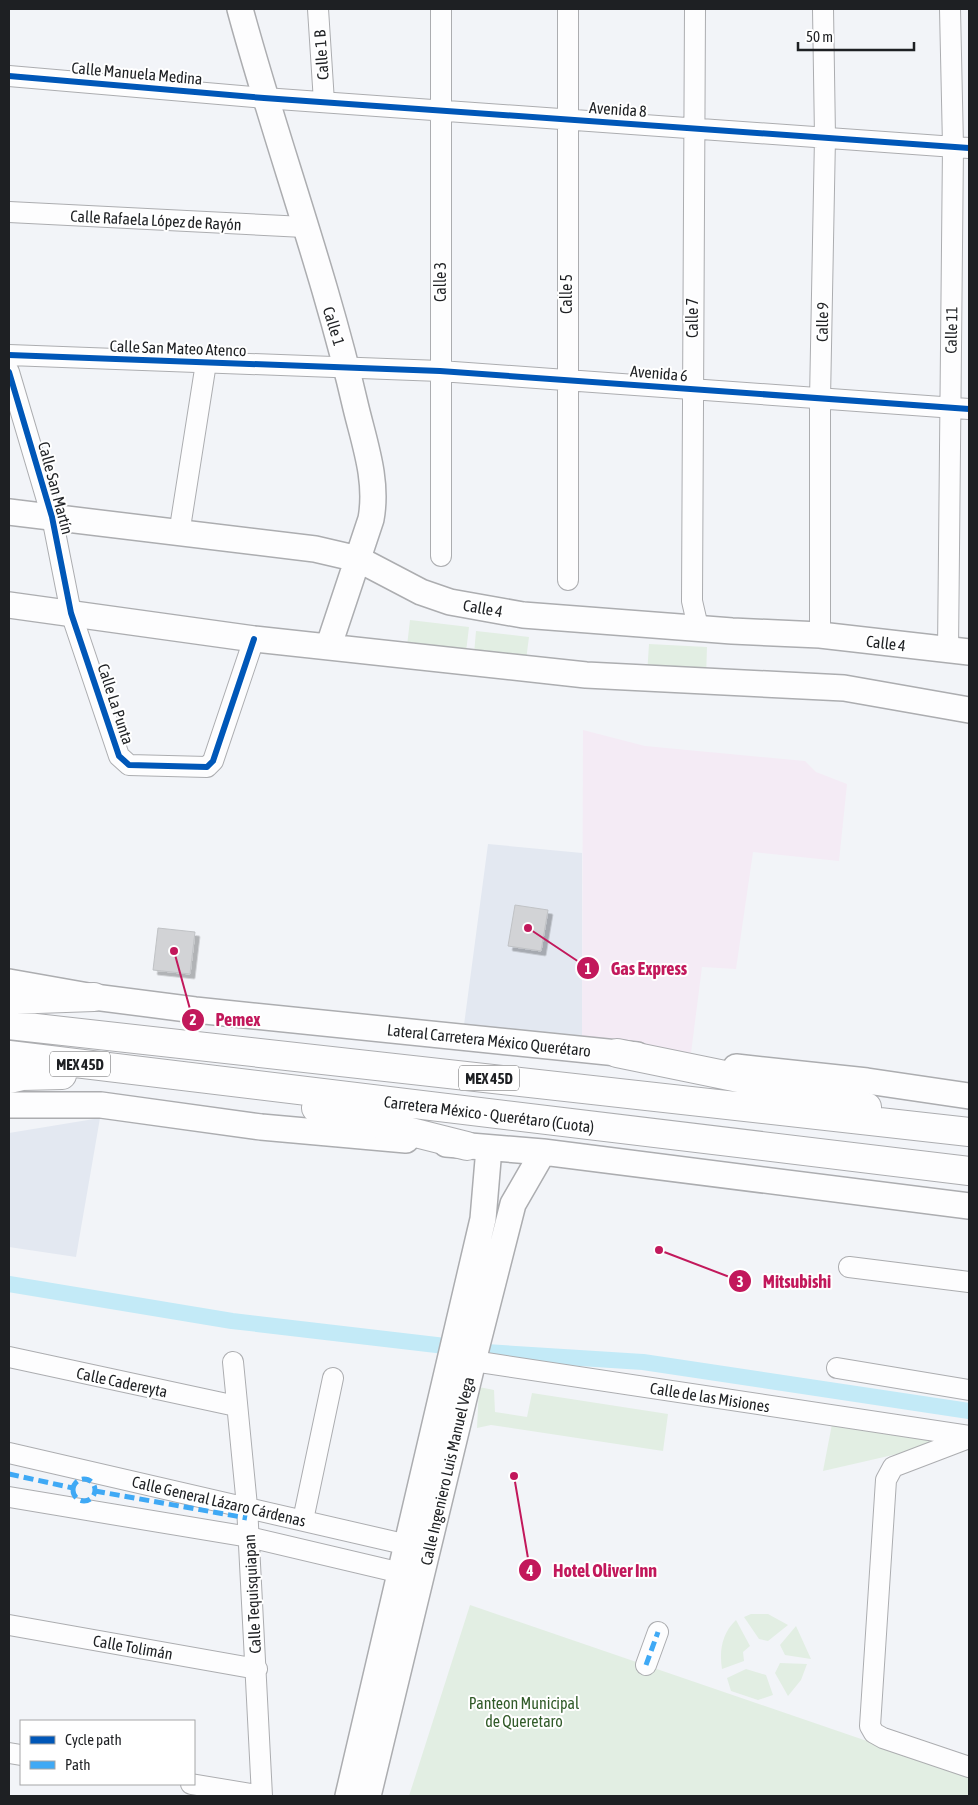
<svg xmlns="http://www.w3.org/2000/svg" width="978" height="1805" font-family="'Asap Condensed',sans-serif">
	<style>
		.built { fill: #e3e8f1 }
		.industrial { fill: #f4ebf5 }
		.green { fill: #e2eee3 }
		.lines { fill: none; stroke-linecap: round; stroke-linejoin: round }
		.canal { stroke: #c3eaf7; stroke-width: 16 }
		.building { fill: #d2d3d6; stroke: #c0c2c5; filter: url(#shadow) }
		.minor-casing { stroke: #acadb0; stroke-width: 22 }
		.major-casing { stroke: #acadb0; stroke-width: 28 }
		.highway-casing { stroke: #acadb0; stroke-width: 30 }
		.minor { stroke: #fdfdfe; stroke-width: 20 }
		.major { stroke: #fdfdfe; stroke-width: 25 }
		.highway { stroke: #fdfdfe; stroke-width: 28 }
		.quiet { stroke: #3fa9f5; stroke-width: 5; stroke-dasharray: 10 5; stroke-linecap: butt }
		.cycleway-casing { stroke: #fff; stroke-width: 9 }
		.cycleway { stroke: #0057b8; stroke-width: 6 }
		.labels { text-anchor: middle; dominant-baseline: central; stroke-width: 4; stroke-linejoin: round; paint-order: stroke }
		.shield { fill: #fff; stroke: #626365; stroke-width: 1 }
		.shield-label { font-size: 15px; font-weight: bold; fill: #1e2023 }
		.street-label { font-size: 16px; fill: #1e2023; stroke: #fff }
		.park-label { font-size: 16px; fill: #315b29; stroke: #fff }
		.leader { fill: none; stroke: #c2185b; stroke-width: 2 }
		.callout-dot { fill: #c2185b; stroke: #fff; stroke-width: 2 }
		.mark-label { font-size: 15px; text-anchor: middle; font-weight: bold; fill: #fff }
		.callout-label { font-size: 18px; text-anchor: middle; font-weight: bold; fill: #c2185b; stroke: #fff; stroke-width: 4; stroke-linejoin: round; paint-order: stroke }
	</style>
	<defs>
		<filter id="shadow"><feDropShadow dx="4.5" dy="4.5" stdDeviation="0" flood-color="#0004"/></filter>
	</defs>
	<rect width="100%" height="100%" fill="#f2f4f8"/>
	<!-- built -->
	<path class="built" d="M488 844 582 853V1040L464 1025Z
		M100 1118 76 1257 9 1247V1133Z"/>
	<!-- industrial -->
	<path class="industrial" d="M583 730 645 746 805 761 816 772 847 784 839 861 753 852 736 969 702 967 691 1053 582 1040Z"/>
	<!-- green -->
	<path class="green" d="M410 620 469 627 466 652 407 646Z
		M476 631 529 637 526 660 474 654Z
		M649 644 707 647 706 678 647 675Z
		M479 1387 494 1390 495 1412 527 1417 532 1393 668 1414 663 1451 491 1425 477 1428Z
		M832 1424 933 1437 932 1446 823 1471Z
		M470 1605 969 1776V1796H409Z
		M751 1614H768L788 1625 768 1641 759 1639 744 1617Z
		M736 1620 750 1646 743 1652 744 1661 722 1669C719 1651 722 1633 736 1620Z
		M796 1626 811 1659 785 1655 780 1645Z
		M780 1663 807 1664 801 1680 788 1696 775 1673Z
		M746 1669 766 1675 773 1695 758 1700 731 1691 727 1678Z"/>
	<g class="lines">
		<!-- canal -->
		<path class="canal" d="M9 1284 232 1321 445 1346
			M486 1352 643 1362 969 1411"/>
	</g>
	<!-- building -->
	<path class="building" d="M515 905 548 910 541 951 508 946Z
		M158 928 195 932 190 974 153 970Z"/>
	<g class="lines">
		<defs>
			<path id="minor" d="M318 9 324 102
				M568 9V580
				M695 9 692 601 698 627
				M9 76 264 98 969 148
				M9 212 304 227
				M9 355 440 371 969 409
				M9 372 52 517 71 613 119 756 129 765 207 767 213 761 254 639
				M179 534 206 363
				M441 556V9
				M820 635V399L825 137 823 9
				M948 651 953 146 950 9
				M849 1267 969 1282
				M9 1357 236 1406
				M460 1359 969 1436
				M233 1362 247 1506 262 1796
				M837 1368 969 1390
				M969 1438 893 1467 886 1480 870 1726 874 1733 883 1738 969 1767
				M9 1453 421 1548
				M9 1497 249 1537 414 1576
				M303 1520 333 1378
				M9 1625 257 1669
				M646 1665 658 1632
				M9 1753 21 1755
				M191 1784 262 1796"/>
			<path id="major" d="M240 9C276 142 325 273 356 408 365 445 378 481 371 519L329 645
				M9 512 315 549 358 559 421 592 450 602 523 615 732 631 820 635 969 652
				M9 605 254 639 586 675 844 688 969 710
				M9 982 94 997 195 1010 637 1055
				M736 1067 867 1081 969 1096
				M9 1105H101L261 1127 406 1140
				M446 1144 543 1152 969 1206
				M348 1796 483 1219 489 1148
				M368 1796 473 1361 513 1204 543 1152"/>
			<path id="highway" d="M9 1000 94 997
				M9 1025 969 1132
				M617 1053 827 1096 867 1107
				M9 1055 969 1171
				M9 1079 22 1076 62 1075
				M316 1108 467 1146"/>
		</defs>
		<!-- minor casing -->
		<use href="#minor" class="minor-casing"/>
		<!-- major casing -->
		<use href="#major" class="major-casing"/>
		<!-- highway casing -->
		<use href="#highway" class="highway-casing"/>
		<!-- minor -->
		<use href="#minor" class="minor"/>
		<!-- major -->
		<use href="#major" class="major"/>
		<!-- highway -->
		<use href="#highway" class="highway"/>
		<!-- quiet -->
		<path class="quiet" d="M9 1474 73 1488
			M73 1490a11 11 0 1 1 22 0a11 11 0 1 1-22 0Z
			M95 1491 247 1518
			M646 1665 658 1632"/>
		<defs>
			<path id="cycleway" d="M9 76 264 98 969 148
				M9 355 440 371 969 409
				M9 372 52 517 71 613 119 756 129 765 207 767 213 761 254 639"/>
		</defs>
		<!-- cycleway casing -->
		<use href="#cycleway" class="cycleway-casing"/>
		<!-- cycleway -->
		<use href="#cycleway" class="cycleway"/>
	</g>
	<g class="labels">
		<!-- shield labels -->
		<g class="shield">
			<rect x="50" y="1051.5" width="60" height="25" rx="4"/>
			<rect x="459" y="1065.5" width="60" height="25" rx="4"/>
		</g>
		<g class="shield-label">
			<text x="80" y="1064">MEX 45D</text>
			<text x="489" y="1078">MEX 45D</text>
		</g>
		<!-- street labels -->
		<g class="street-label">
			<text transform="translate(321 55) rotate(-94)">Calle 1 B</text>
			<text transform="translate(137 73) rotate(5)">Calle Manuela Medina</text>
			<text transform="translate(618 109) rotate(4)">Avenida 8</text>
			<text transform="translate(156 220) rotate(3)">Calle Rafaela López de Rayón</text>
			<text transform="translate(440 282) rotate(-90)">Calle 3</text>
			<text transform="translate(566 294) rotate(-90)">Calle 5</text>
			<text transform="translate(692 318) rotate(-90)">Calle 7</text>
			<text transform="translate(822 322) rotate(-89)">Calle 9</text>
			<text transform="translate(334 326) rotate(73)">Calle 1</text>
			<text transform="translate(951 330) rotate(-89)">Calle 11</text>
			<text transform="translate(178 348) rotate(2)">Calle San Mateo Atenco</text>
			<text transform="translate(659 373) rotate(5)">Avenida 6</text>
			<text transform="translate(56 488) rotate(75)">Calle San Martín</text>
			<text transform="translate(483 608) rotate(10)">Calle 4</text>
			<text transform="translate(886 643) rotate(7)">Calle 4</text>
			<text transform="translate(116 704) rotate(72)">Calle La Punta</text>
			<text transform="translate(489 1040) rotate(6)">Lateral Carretera México Querétaro</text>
			<text transform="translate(489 1114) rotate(7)">Carretera México - Querétaro (Cuota)</text>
			<text transform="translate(122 1382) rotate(12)">Calle Cadereyta</text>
			<text transform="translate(710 1397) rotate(9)">Calle de las Misiones</text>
			<text transform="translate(447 1471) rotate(-77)">Calle Ingeniero Luis Manuel Vega</text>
			<text transform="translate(219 1501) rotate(13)">Calle General Lázaro Cárdenas</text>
			<text transform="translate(252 1594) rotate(-93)">Calle Tequisquiapan</text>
			<text transform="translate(133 1647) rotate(10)">Calle Tolimán</text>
		</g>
		<!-- park labels -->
		<g class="park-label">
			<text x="524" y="1703">Panteon Municipal<tspan x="524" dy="18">de Queretaro</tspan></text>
		</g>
	</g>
	<!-- callouts -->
	<path class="leader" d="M528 928L588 968M174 951L193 1020M659 1250L740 1281M514 1476L530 1570"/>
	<g class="callout-dot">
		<circle cx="528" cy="928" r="5"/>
		<circle cx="174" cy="951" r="5"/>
		<circle cx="659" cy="1250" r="5"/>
		<circle cx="514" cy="1476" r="5"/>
		<circle cx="588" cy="968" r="12"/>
		<circle cx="193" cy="1020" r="12"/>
		<circle cx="740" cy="1281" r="12"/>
		<circle cx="530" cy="1570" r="12"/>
	</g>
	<g class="mark-label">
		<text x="588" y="974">1</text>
		<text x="193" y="1025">2</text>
		<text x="740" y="1287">3</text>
		<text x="530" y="1576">4</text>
	</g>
	<g class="callout-label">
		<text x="649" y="975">Gas Express</text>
		<text x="238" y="1026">Pemex</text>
		<text x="797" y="1288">Mitsubishi</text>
		<text x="605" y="1577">Hotel Oliver Inn</text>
	</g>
	<!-- border -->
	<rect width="978" height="1805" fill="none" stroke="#1e2023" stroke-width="20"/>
	<!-- legend -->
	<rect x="20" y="1720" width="175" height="65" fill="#ffffff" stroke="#a5a6a7"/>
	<rect x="30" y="1736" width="25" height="8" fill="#0057b8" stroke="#a5a6a7"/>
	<text x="65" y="1745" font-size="15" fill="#1e2023">Cycle path</text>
	<rect x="30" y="1761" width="25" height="8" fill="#3fa9f5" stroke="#a5a6a7"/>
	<text x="65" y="1770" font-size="15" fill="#1e2023">Path</text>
	<!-- scale -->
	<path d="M798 42v8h116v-8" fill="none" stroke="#1e2023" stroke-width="2.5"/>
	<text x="806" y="42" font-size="15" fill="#1e2023" stroke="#ffffff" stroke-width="4" paint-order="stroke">50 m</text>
</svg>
